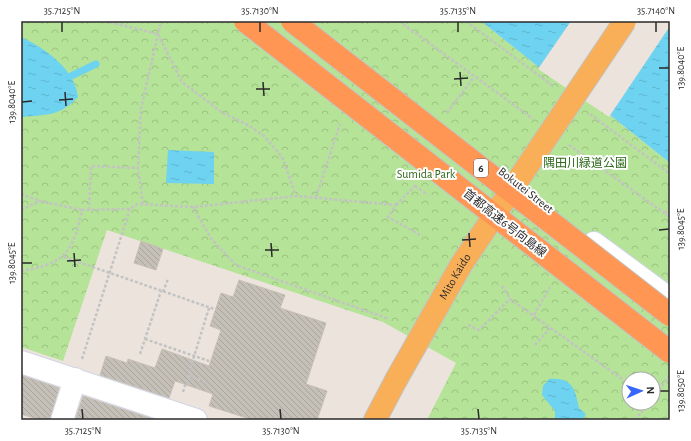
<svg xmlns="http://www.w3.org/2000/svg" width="691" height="441" font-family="'Alegreya Sans','Noto Sans JP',sans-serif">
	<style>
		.forest { fill: url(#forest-crowns); fill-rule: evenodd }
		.water { fill: url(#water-ripples) }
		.pier { fill: #ece4dc }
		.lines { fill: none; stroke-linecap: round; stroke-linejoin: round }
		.stream { stroke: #6dd3f0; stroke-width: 7 }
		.building { fill: url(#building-back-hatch); stroke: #c8c0b5 }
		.minor-casing { stroke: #d1d5e3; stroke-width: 24 }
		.secondary-casing { stroke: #d1d5e3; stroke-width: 24 }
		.trunk-casing { stroke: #c3c3c3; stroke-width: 24 }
		.path { stroke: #c3c3c3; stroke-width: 2.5; stroke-dasharray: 3 2; stroke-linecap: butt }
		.minor { stroke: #fff; stroke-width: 22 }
		.secondary { stroke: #fff; stroke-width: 22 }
		.trunk { stroke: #f8af58; stroke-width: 22 }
		.trunk-bridge-casing { stroke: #c3c3c3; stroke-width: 24; stroke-linecap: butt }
		.motorway-bridge-casing { stroke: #c3c3c3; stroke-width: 24; stroke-linecap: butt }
		.trunk-bridge { stroke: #f8af58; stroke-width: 22 }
		.motorway-bridge { stroke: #ff9654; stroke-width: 22 }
		.ticks { fill: none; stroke: #2a2a2a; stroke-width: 1.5 }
		.labels { text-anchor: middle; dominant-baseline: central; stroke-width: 4; stroke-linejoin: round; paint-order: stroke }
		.shield { fill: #fff; stroke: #6a6a6a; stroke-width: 1 }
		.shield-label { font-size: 11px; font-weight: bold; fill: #2a2a2a }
		.park-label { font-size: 12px; fill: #2d6819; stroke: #fff }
		.street-label { font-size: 12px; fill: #2a2a2a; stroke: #fff }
		.neatline { fill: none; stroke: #2a2a2a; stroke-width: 1.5 }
		.ticks-label { font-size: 10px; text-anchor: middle; fill: #2a2a2a }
	</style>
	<defs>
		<pattern id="forest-crowns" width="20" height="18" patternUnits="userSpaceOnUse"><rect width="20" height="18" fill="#b5e397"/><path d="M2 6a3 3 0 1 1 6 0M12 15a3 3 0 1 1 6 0" fill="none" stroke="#9cc382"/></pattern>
		<pattern id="water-ripples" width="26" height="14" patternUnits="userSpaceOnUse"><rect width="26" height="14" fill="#6dd3f0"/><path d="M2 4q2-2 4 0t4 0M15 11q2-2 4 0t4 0" fill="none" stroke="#5fb5ce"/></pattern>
		<pattern id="building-back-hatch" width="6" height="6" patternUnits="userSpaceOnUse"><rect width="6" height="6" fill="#c4bfb7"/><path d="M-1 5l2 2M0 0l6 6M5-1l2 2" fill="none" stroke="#a9a49e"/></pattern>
	</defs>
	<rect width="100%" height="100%" fill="#ece4dc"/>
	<!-- forest -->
	<path class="forest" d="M21 21H481L546 73 610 115 670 163V420H427L456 363 383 322 107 230 63 361 21 347ZM629 379H653V403H629Z"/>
	<!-- water -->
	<path class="water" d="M481 21H670V163L610 115 546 73Z
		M21 37C45 48 75 69 78 97 61 116 45 115 21 117Z
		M168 150 214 152V184L166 183Z
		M549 379C572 377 575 388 579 408L586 414 582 420H555V411L542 395 543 386Z"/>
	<!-- pier -->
	<path class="pier" d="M571 21H670V26L609 117 538 69Z"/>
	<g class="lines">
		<!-- stream -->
		<path class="stream" d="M71 76 96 64"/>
	</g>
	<!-- building -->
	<path class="building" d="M141 241 163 249 156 270 134 263Z
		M239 280 285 295 280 308 326 323 306 384 327 391 317 420H253L209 406 213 394 175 381 169 398 100 375 106 356 127 363 128 359 155 368 162 349 209 366 221 330 210 326 221 293 233 297Z
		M21 375 59 388 50 420H40L21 414Z
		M83 396 156 420H75Z"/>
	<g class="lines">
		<defs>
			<path id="minor" d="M21 362 196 420
				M62 420 75 379"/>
			<path id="secondary" d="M594 243 670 299"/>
			<path id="trunk" d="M375 420 396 380"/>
		</defs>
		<!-- minor casing -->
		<use href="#minor" class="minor-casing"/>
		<!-- secondary casing -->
		<use href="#secondary" class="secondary-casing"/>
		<!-- trunk casing -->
		<use href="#trunk" class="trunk-casing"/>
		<!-- path -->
		<path class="path" d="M105 21 158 34
			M399 21 533 119
			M466 21 553 86
			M158 34 182 82 223 113 248 125 264 136 282 157 296 196
			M447 113 474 77
			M590 114 670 174
			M569 145 670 217
			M415 186 428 195
			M21 194 40 201 82 210
			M316 197 340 124
			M143 204 138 168 141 109 161 21
			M396 205 417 184
			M193 207 212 240 236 265 389 319
			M21 210 40 201
			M89 210 91 166 138 168
			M665 213 670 207
			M64 257 214 309
			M21 271C67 263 72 253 82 210L130 209 137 204 193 207 296 196 396 205 388 217 422 236
			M502 286 510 299 629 384
			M163 292 168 279
			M534 315 550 287
			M468 325 479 330 510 299
			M145 339 209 361
			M535 345 551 327
			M140 354 161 291
			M82 359 130 209
			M188 376 206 382
			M183 392 209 308
			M653 398 670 375
			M635 420 649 403"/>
		<!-- minor -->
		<use href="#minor" class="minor"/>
		<!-- secondary -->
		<use href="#secondary" class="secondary"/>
		<!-- trunk -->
		<use href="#trunk" class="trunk"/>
		<defs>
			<g id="trunk-bridge">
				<path id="s1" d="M396 380 461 265 625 21"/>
			</g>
			<path id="motorway-bridge" d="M245 21 670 352
				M292 21 670 315"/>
		</defs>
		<!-- trunk-bridge casing -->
		<use href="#trunk-bridge" class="trunk-bridge-casing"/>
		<!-- motorway-bridge casing -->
		<use href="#motorway-bridge" class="motorway-bridge-casing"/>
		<!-- trunk-bridge -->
		<use href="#trunk-bridge" class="trunk-bridge"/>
		<!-- motorway-bridge -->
		<use href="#motorway-bridge" class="motorway-bridge"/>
	</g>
	<!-- ticks -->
	<path class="ticks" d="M62 22V32M260 22V32M458 22V32M656 22V32M659 68H669M460 72 461 86M454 79 468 78M263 82 264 96M256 89H270M65 92 66 106M59 100 73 99M22 102 32 101M659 230 669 229M469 233 470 247M462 240 476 239M271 243 272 257M265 250H279M74 253 75 267M67 261 81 260M22 263H32M659 391H669M82 409 83 419M280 409 281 419M478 409 479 419"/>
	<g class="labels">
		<!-- shield labels -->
		<rect class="shield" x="474" y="159" width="14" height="18" rx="3"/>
		<g class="shield-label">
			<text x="481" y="168">6</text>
		</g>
		<!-- park labels -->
		<g class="park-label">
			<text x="585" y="163">隅田川緑道公園</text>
			<text x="426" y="174">Sumida Park</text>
		</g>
		<!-- street labels -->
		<g class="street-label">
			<text transform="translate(526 190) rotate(38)">Bokutei Street</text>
			<text transform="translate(505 223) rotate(38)">首都高速6号向島線</text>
			<text stroke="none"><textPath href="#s1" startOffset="119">Mito Kaido</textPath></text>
		</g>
	</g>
	<!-- border -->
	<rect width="691" height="441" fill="none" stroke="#ffffff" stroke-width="44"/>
	<!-- north arrow -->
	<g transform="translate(641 391) rotate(87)"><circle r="19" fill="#ffffff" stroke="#aaaaaa"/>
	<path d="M0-3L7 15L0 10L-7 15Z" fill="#3966fb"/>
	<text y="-6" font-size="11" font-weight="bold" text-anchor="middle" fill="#2a2a2a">N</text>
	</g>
	<rect x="22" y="22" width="647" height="397" class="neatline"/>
	<g class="ticks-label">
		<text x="62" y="14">35.7125°N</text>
		<text x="260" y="14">35.7130°N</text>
		<text x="458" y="14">35.7135°N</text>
		<text x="656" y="14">35.7140°N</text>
		<text transform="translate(680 68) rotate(-90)" y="4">139.8040°E</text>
		<text transform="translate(11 102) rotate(-90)" y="4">139.8040°E</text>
		<text transform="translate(680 229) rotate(-90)" y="4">139.8045°E</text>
		<text transform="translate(11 263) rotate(-90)" y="4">139.8045°E</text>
		<text transform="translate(680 391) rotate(-90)" y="4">139.8050°E</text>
		<text x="83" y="434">35.7125°N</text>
		<text x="281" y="434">35.7130°N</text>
		<text x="479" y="434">35.7135°N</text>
	</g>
</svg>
